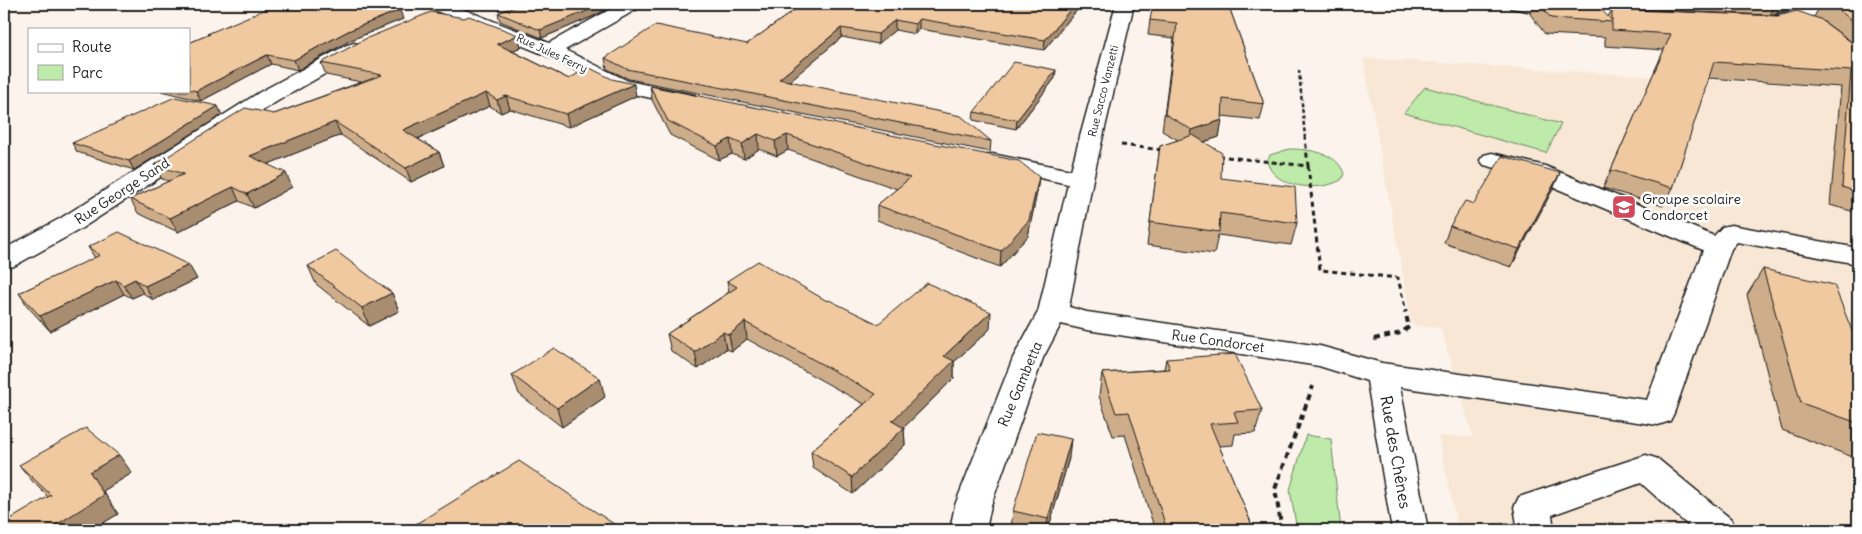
<svg xmlns="http://www.w3.org/2000/svg" width="1862" height="534" font-family="Delius,sans-serif">
	<style>
		.built { fill: #f8e7d5 }
		.green { fill: #beeba9; stroke: #6d8462 }
		.lines { fill: none; stroke-linecap: round; stroke-linejoin: round }
		.minor-casing { stroke: #1c1c1c; stroke-width: 3 }
		.path-far2 { stroke: #1c1c1c; stroke-width: 2.5; stroke-dasharray: 4 2.5; stroke-linecap: butt }
		.path-far1 { stroke: #1c1c1c; stroke-width: 3; stroke-dasharray: 5 4; stroke-linecap: butt }
		.path { stroke: #1c1c1c; stroke-width: 4; stroke-dasharray: 6 4.5; stroke-linecap: butt }
		.minor { fill: #fff; fill-rule: evenodd }
		.wall { fill: #cead8a; stroke: #1c1c1c; fill-rule: evenodd }
		.shaded-wall { fill: #a88d70; stroke: #1c1c1c }
		.building { fill: #f0c9a0; stroke: #1c1c1c }
		.labels { text-anchor: middle; dominant-baseline: central; stroke-width: 5; stroke-linejoin: round; paint-order: stroke }
		.far-street-label { font-size: 11px; fill: #1c1c1c; stroke: #fff }
		.street-label { font-size: 14px; fill: #1c1c1c; stroke: #fff }
		.poi-label { font-size: 14px; fill: #1c1c1c; stroke: #fff; text-anchor: start }
		.near-street-label { font-size: 16px; fill: #1c1c1c; stroke: #fff }
	</style>
	<rect width="100%" height="100%" fill="#fcf4ec"/>
	<filter id="ink" filterUnits="userSpaceOnUse"><feTurbulence type="fractalNoise" baseFrequency=".02" numOctaves="2"/><feDisplacementMap in="SourceGraphic" scale="10" xChannelSelector="R" yChannelSelector="G"/><feConvolveMatrix kernelMatrix="1 2 1 2 8 2 1 2 1" color-interpolation-filters="sRGB"/></filter>
	<g filter="url(#ink)">
		<!-- built -->
		<path class="built" d="M1363 58 1858 89V530H1458L1438 436 1473 437 1441 329 1412 325Z"/>
		<!-- green -->
		<path class="green" d="M1425 87 1561 124 1546 153 1404 113Z
			M1289 149C1308 149 1338 152 1344 174L1341 180C1320 192 1273 189 1267 161L1270 155Z
			M1306 435 1331 439 1341 530H1297L1290 490Z"/>
		<g class="lines">
			<defs>
				<path id="minor" d="M426 4H450L549 43 620 4H642L639 8 565 50 628 81 695 95 698 100 695 105 687 106 615 90 543 54 429 8Z
					M1116 4H1134L1093 179 1069 307 1087 312 1320 346 1382 363 1647 400 1703 250 1527 176 1484 165 1480 160 1484 155 1492 153 1545 166 1714 236 1722 227 1731 225 1858 248V264L1737 242 1731 249 1674 413 1670 421 1658 425 1400 387 1428 530H1392L1367 381 1319 366 1087 330 1061 324 1043 358 991 505 986 530H950L955 505 1013 358 1038 312 1068 184 984 166 980 161 984 156 992 154 1071 170Z
					M1508 4H1547L1647 11 1654 13 1656 17 1654 21 1647 23 1544 14 1511 8Z
					M1814 4H1840L1837 8C1817 15 1781 32 1760 27L1758 23 1760 19 1786 13Z
					M354 43 361 45 364 49 361 53 276 102 79 230 14 266 4 268V249L61 218 260 92 347 45Z
					M1646 455 1658 459 1731 519 1736 530H1693L1641 483 1552 515 1554 530H1518L1514 507 1519 497Z"/>
			</defs>
			<!-- minor casing -->
			<use href="#minor" class="minor-casing"/>
			<!-- path-far2 -->
			<path class="path-far2" d="M1299 70 1305 138"/>
			<!-- path-far1 -->
			<path class="path-far1" d="M1121 145 1162 150
				M1218 156 1308 166 1305 137
				M1308 166 1320 270 1398 278 1406 312"/>
			<!-- path -->
			<path class="path" d="M1374 339 1401 333 1409 327 1405 311
				M1282 530 1275 489 1313 386"/>
			<!-- minor -->
			<use href="#minor" class="minor"/>
		</g>
		<!-- wall -->
		<path class="wall" d="M389 4 383 7 403 19 351 40 298 70 271 64 201 101 161 91H189V43L208 35 207 34Z
			M522 4H617L594 16 542 38 500 21 498 13Z
			M803 4H1082L1044 50 919 29 915 34 895 30 878 44 842 37 789 81 991 141 990 152 629 79 607 69 605 58 747 44Z
			M1228 4 1264 104 1260 120 1222 116 1219 137 1204 142 1221 178 1297 223 1291 245 1218 235 1214 254 1147 245 1160 146 1178 140 1162 131 1174 38 1148 35 1150 20Z
			M1533 4H1577V5L1608 17 1612 9 1814 17 1821 4H1858V213L1830 205 1841 87 1708 78 1673 188 1663 206 1603 188 1664 50 1605 46V37L1545 34 1530 14ZM1824 22 1827 24 1857 46Z
			M1606 4H1808L1770 15 1643 10 1606 7Z
			M518 35 521 47 512 51 569 79 636 96 569 127 510 109 501 113 490 106 418 139 439 152 444 166 411 182 341 135 268 164 292 187 254 208 239 201 178 232 138 213 130 199 169 181 162 179 154 165 274 114 361 82 326 75 321 63Z
			M1055 78 1016 129 973 120 974 112Z
			M650 86 1039 177 1037 192 1028 236 1000 267 877 220V205L897 189 788 150 777 156 759 149 744 159 732 154 719 160 670 135 652 100Z
			M222 115 134 170 77 152 72 143Z
			M1560 173 1553 189 1511 267 1444 243 1450 226 1474 204Z
			M88 247 197 279 153 300 143 293 132 298 124 294 50 331 28 307 19 293 95 258Z
			M308 266 392 293 399 311 369 326 316 284Z
			M1763 269 1858 346V459L1782 430 1747 295Z
			M727 281 827 301 878 324 990 329 954 362V378L903 428H904L905 445 853 494 813 468 811 451 864 404 747 339 732 351 726 349 698 369 671 351 667 334 729 292Z
			M1166 359 1262 410 1255 433 1235 434 1233 445 1219 446 1254 530H1155L1125 435 1113 436 1099 396 1102 373 1164 369Z
			M512 375 605 397 562 427 519 394Z
			M1069 458 1048 530H1015L1011 529 1013 511Z
			M19 465 132 473 103 491 118 514 92 530H4L48 497 34 483Z"/>
		<!-- shaded-wall -->
		<path class="shaded-wall" d="M368 4H389L371 13Z
			M601 4H617L594 16 542 38 540 30Z
			M1075 4H1082L1044 50 1045 40Z
			M1776 4H1808L1770 15Z
			M400 10 403 19 351 40 298 70 294 60 348 31Z
			M919 19V29L915 34V24Z
			M895 20V30L878 44V34Z
			M841 28 842 37 780 89 779 79Z
			M518 35 521 47 500 56 497 44Z
			M267 55 271 64 201 101 196 91Z
			M1056 70 1055 78 1016 129 1017 120Z
			M634 84 636 96 569 127 566 114Z
			M486 93 490 106 408 143 403 130Z
			M506 96 510 109 501 113 497 100Z
			M218 106 222 115 134 170 129 161Z
			M1222 120 1219 137 1189 147 1192 130Z
			M335 122 341 135 256 169 250 156Z
			M758 134 759 149 744 159 742 144Z
			M787 135 788 150 777 156 775 141Z
			M730 139 732 154 719 160 717 146Z
			M439 152 444 166 411 182 406 168Z
			M286 173 292 187 254 208 247 194Z
			M1560 173 1553 189 1511 267 1519 249Z
			M1039 177 1037 192 1028 236 1000 267 1001 251Z
			M233 187 239 201 178 232 170 218Z
			M189 265 197 279 153 300 145 286Z
			M135 279 143 293 132 298 123 285Z
			M116 280 124 294 50 331 40 316Z
			M392 293 399 311 369 326 362 308Z
			M991 312 990 329 954 362V378L893 438 892 421 944 356Z
			M745 322 747 339 732 351 729 335Z
			M723 332 726 349 698 369 695 352Z
			M600 378 605 397 562 427 557 408Z
			M904 428 905 445 853 494 852 477Z
			M1071 439 1069 458 1048 530H1046L1048 519Z
			M119 455 132 473 103 491 118 514 92 530H48L90 472Z"/>
		<!-- building -->
		<path class="building" d="M278 4H369H368L400 10 348 31 294 60 267 55 196 91 189 89V43L210 34H207Z
			M522 4H601L592 9 540 30 498 13Z
			M803 4H1075L1045 40 919 19 915 24 895 20 878 34 841 28 779 79 961 116 991 141 627 69 605 58 656 25 747 44Z
			M1153 4H1228L1264 104 1223 99 1222 120 1192 130 1165 114 1177 23 1150 20Z
			M1539 4H1571L1600 8 1612 21V9L1778 16 1797 11 1820 19 1858 47V192L1842 187 1851 71 1714 62 1673 188 1611 170 1671 34 1612 30V22L1551 18Z
			M1824 4H1858V25L1836 8Z
			M431 12 464 18 469 16 518 35 497 44 569 79 588 67 612 79 634 84 566 114 506 96 497 100 486 93 403 130 439 152 406 168 335 122 250 156 286 173 247 194 233 187 170 218 130 199 184 174 154 165 245 108 274 114 382 75 321 63 365 39Z
			M1014 62 1056 70 1017 120 974 112Z
			M650 86 1019 161 1039 177 1029 220 1001 251 877 205 910 178 787 135 775 141 758 134 742 144 730 139 717 146 668 121Z
			M175 97 218 106 129 161 72 143Z
			M1193 135 1222 153 1221 178 1295 187 1297 223 1220 213 1219 232 1150 222 1160 146Z
			M1502 156 1560 173 1519 249 1450 226 1465 201 1474 204Z
			M119 232 189 265 145 286 135 279 123 285 116 280 40 316 19 293 100 255 88 247Z
			M336 251 392 293 362 308 308 266Z
			M758 261 827 301 829 300 878 324 927 283 991 312 944 356 954 361 892 421 904 428 852 477 811 451 876 394 745 322 729 335 723 332 695 352 667 334 737 287 727 281Z
			M1763 269 1834 285 1858 346V423L1801 403Z
			M554 348 600 378 557 408 512 375Z
			M1235 354 1262 410 1234 412 1238 422 1210 424 1254 530H1167L1129 412 1116 413 1102 373 1170 369 1166 359Z
			M86 428 119 455 90 472 104 495 48 530H4V523L51 495 19 465Z
			M1037 432 1071 439 1048 519 1013 511Z
			M519 461 623 530H406Z"/>
	</g>
	<!-- icons -->
	<defs>
		<symbol id="school-square" viewBox="-11 -11 22 22"><rect x="-9" y="-9" width="18" height="18" rx="4" fill="#d1495b" stroke="#fff"/><path d="M0-5L7-2L0 1L-7-2ZM-4 1L0 2.5L4 1V4Q0 6-4 4Z" fill="#fff"/></symbol>
	</defs>
	<g fill-rule="evenodd">
		<use href="#school-square" x="1610" y="193" width="28" height="28"/>
	</g>
	<g class="labels">
		<!-- far-street labels -->
		<g class="far-street-label">
			<text transform="translate(552 53) rotate(25)">Rue Jules Ferry</text>
			<text transform="translate(1103 91) rotate(-76)">Rue Sacco Vanzetti</text>
		</g>
		<!-- street labels -->
		<g class="street-label">
			<text transform="translate(122 191) rotate(-33)">Rue George Sand</text>
			<text transform="translate(1218 341) rotate(8)">Rue Condorcet</text>
			<text transform="translate(1020 384) rotate(-67)">Rue Gambetta</text>
		</g>
		<!-- poi labels -->
		<g class="poi-label">
			<text x="1642" y="199">Groupe scolaire<tspan x="1642" dy="16">Condorcet</tspan></text>
		</g>
		<!-- near-street labels -->
		<g class="near-street-label">
			<text transform="translate(1396 452) rotate(80)">Rue des Chênes</text>
		</g>
	</g>
	<!-- margin -->
	<rect width="1862" height="534" fill="none" stroke="#fff" stroke-width="20"/>
	<rect x="10" y="10" width="1842" height="514" fill="none" stroke="#1c1c1c" stroke-width="2" filter="url(#ink)"/>
	<!-- legend -->
	<rect x="28" y="28" width="162" height="65" fill="#ffffff" stroke="#a4a4a4"/>
	<rect x="38" y="44" width="25" height="8" fill="#ffffff" stroke="#a4a4a4"/>
	<text x="72" y="52" font-size="15" fill="#1c1c1c">Route</text>
	<rect x="38" y="65" width="25" height="15" fill="#beeba9" stroke="#a4a4a4"/>
	<text x="72" y="78" font-size="15" fill="#1c1c1c">Parc</text>
</svg>
